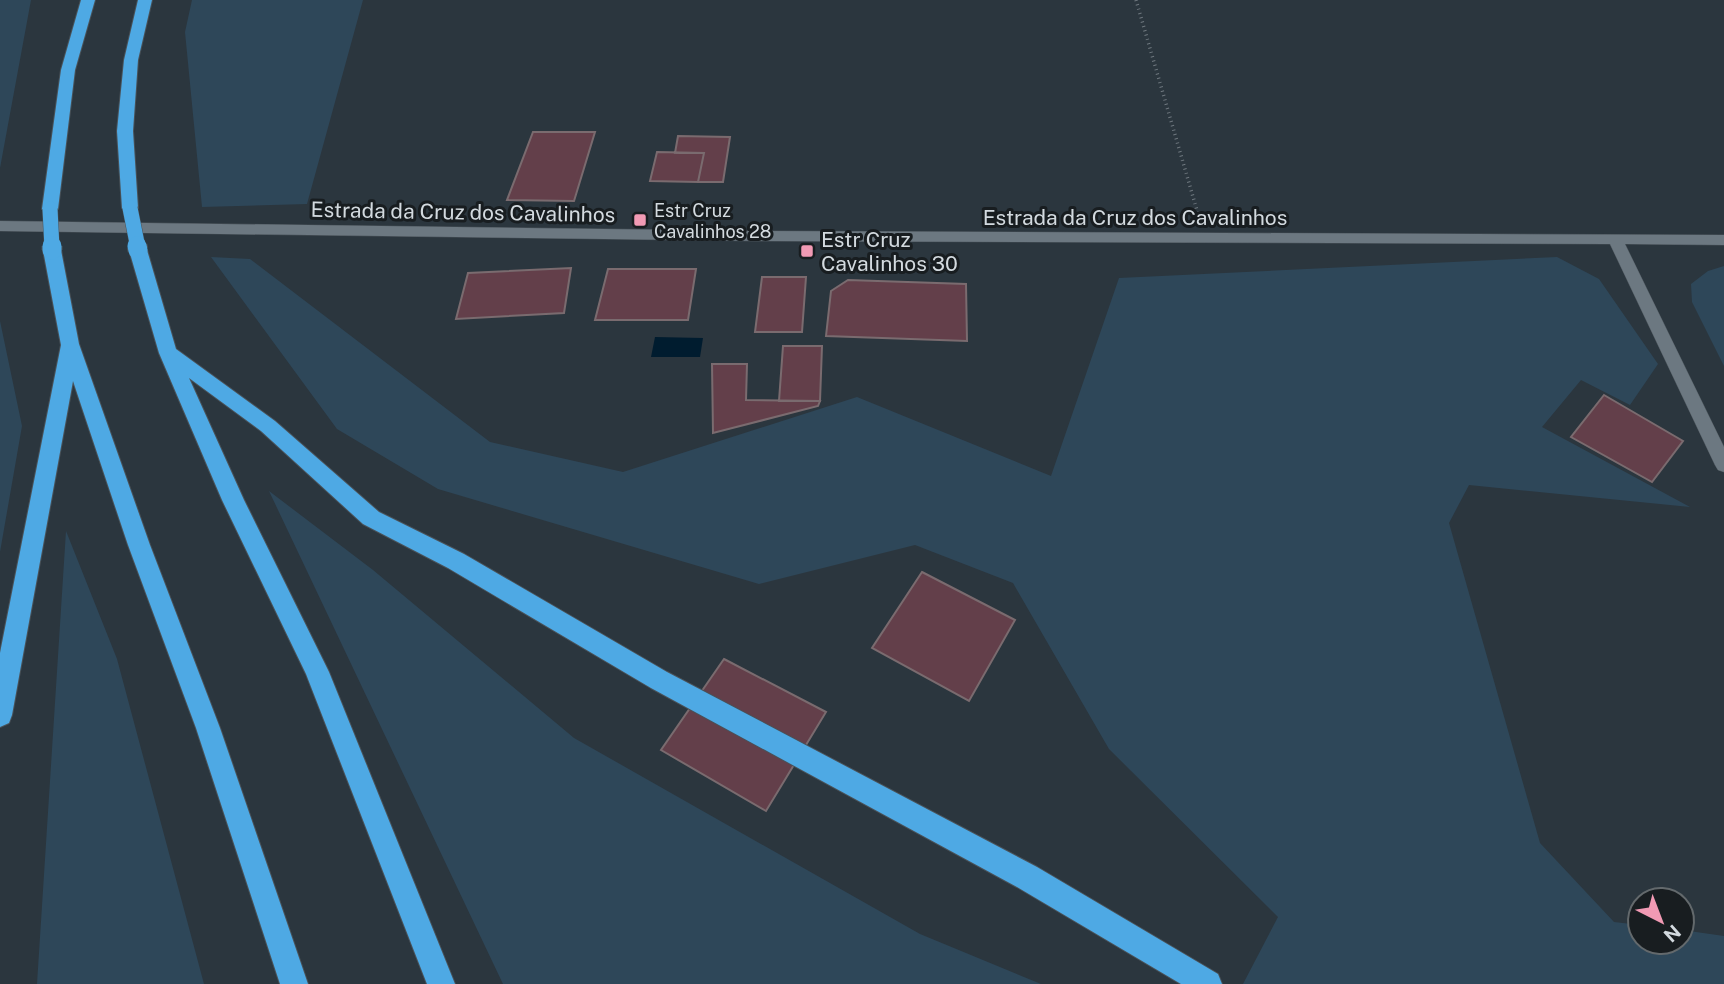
<svg xmlns="http://www.w3.org/2000/svg" width="1724" height="984" font-family="'Public Sans',sans-serif">
	<style>
		.green { fill: #2e4759 }
		.water { fill: #001c2f }
		.building { fill: #633f4a; stroke: #7a6b6f; stroke-width: 2 }
		.lines { fill: none; stroke-linecap: round; stroke-linejoin: round }
		.street-casing { stroke: #495259; stroke-width: 1 }
		.highway-casing { stroke: #495259; stroke-width: 2 }
		.path { stroke: #6f787f; stroke-width: 3.5; stroke-dasharray: 1 3.5; stroke-linecap: butt }
		.street { fill: #6c7881; fill-rule: evenodd }
		.highway { fill: #4ea9e4; fill-rule: evenodd }
		.highway-bridge-far1-casing { stroke: #495259; stroke-width: 16; stroke-linecap: butt }
		.highway-bridge-casing { stroke: #495259; stroke-width: 21; stroke-linecap: butt }
		.highway-bridge-far1 { stroke: #4ea9e4; stroke-width: 15 }
		.highway-bridge { stroke: #4ea9e4; stroke-width: 19 }
		.poi-dot { fill: #f19ab4; stroke: #181d20; stroke-width: 2.5 }
		.labels { text-anchor: middle; dominant-baseline: central; stroke-width: 6; stroke-linejoin: round; paint-order: stroke }
		.far-poi-label { font-size: 18px; fill: #d3dadf; stroke: #181d20; text-anchor: start }
		.street-label { font-size: 21px; fill: #d3dadf; stroke: #181d20 }
		.poi-label { font-size: 21px; fill: #d3dadf; stroke: #181d20; text-anchor: start }
	</style>
	<rect width="100%" height="100%" fill="#2b363e"/>
	<!-- green -->
	<path class="green" d="M0 0H31L0 168Z
		M192 0H363L307 204 202 207 185 32Z
		M211 257 250 259 490 442 623 472 857 397 1051 476 1119 278 1557 257 1599 279 1658 364 1630 405 1581 380 1542 427 1690 507 1469 485 1449 523 1540 843 1614 922 1640 925V942H1682V930L1724 936V984H1243L1278 917 1109 749 1013 583 915 545 759 584 438 489 337 429Z
		M1724 266V366L1692 302 1691 284 1708 271Z
		M0 321 22 426 0 552Z
		M269 491 373 570 574 738 920 934 1041 984H503Z
		M66 531 117 659 204 984H37Z"/>
	<!-- water -->
	<path class="water" d="M655 337 703 338 700 357H651Z"/>
	<!-- building -->
	<path class="building" d="M533 132H595L574 201 507 200Z
		M678 136 730 137 723 182H698L704 153H675Z
		M657 152 704 153 698 182 650 181Z
		M571 268 564 313 456 319 468 273Z
		M608 269H696L688 320H595Z
		M762 277H806L802 332H755Z
		M848 280 966 284 967 341 826 336 831 291Z
		M783 346H822L820 401H779Z
		M712 364H747L746 400 820 401 818 406 713 433Z
		M1604 395 1683 441 1652 482 1571 437Z
		M922 572 1015 620 969 701 872 648Z
		M724 659 826 712 766 811 661 750Z"/>
	<g class="lines">
		<defs>
			<path id="street" d="M0 221 757 231 1724 235V245L1625 244 1724 447V472L1718 470 1715 465 1610 244 757 241 0 231Z"/>
			<path id="highway" d="M81 0H95L75 70 58 209 50 214 42 209 61 70Z
				M138 0H152L138 60 133 131 138 208 130 213 122 208 117 131 124 60Z
				M52 244 61 250 79 344 150 545 220 728 308 984H280L196 728 128 545 73 381 12 715 9 723 0 727V653L61 345 43 250Z
				M138 244 147 250 176 349 275 421 379 512 464 554 667 672 1037 867 1218 974 1222 984H1181L1017 887 651 688 448 568 363 524 261 431 189 378 244 500 329 672 455 984H427L306 674 222 500 159 353 129 250Z"/>
		</defs>
		<!-- street casing -->
		<use href="#street" class="street-casing"/>
		<!-- highway casing -->
		<use href="#highway" class="highway-casing"/>
		<!-- path -->
		<path class="path" d="M1136 0 1198 214"/>
		<!-- street -->
		<use href="#street" class="street"/>
		<!-- highway -->
		<use href="#highway" class="highway"/>
		<defs>
			<path id="highway-bridge-far1" d="M130 208 138 248
				M50 209 52 248"/>
			<path id="highway-bridge" d="M52 246V250
				M137 246 138 250"/>
		</defs>
		<!-- highway-bridge-far1 casing -->
		<use href="#highway-bridge-far1" class="highway-bridge-far1-casing"/>
		<!-- highway-bridge casing -->
		<use href="#highway-bridge" class="highway-bridge-casing"/>
		<!-- highway-bridge-far1 -->
		<use href="#highway-bridge-far1" class="highway-bridge-far1"/>
		<!-- highway-bridge -->
		<use href="#highway-bridge" class="highway-bridge"/>
	</g>
	<!-- markers -->
	<g class="poi-dot">
		<rect x="633" y="213" width="14" height="14" rx="3.5"/>
		<rect x="800" y="244" width="14" height="14" rx="3.5"/>
	</g>
	<g class="labels">
		<!-- far-poi labels -->
		<g class="far-poi-label">
			<text x="654" y="210">Estr Cruz<tspan x="654" dy="21">Cavalinhos 28</tspan></text>
		</g>
		<!-- street labels -->
		<g class="street-label">
			<text transform="translate(463 212) rotate(1)">Estrada da Cruz dos Cavalinhos</text>
			<text x="1135" y="217">Estrada da Cruz dos Cavalinhos</text>
		</g>
		<!-- poi labels -->
		<g class="poi-label">
			<text x="821" y="239">Estr Cruz<tspan x="821" dy="24">Cavalinhos 30</tspan></text>
		</g>
	</g>
	<!-- north arrow -->
	<g transform="translate(1661 921) rotate(138)"><circle r="33" fill="#181d20" stroke="#63696c" stroke-width="2"/>
	<path d="M0-5L12 26L0 18L-12 26Z" fill="#f19ab4"/>
	<text y="-10" font-size="19" font-weight="bold" text-anchor="middle" fill="#d3dadf">N</text>
	</g>
</svg>
